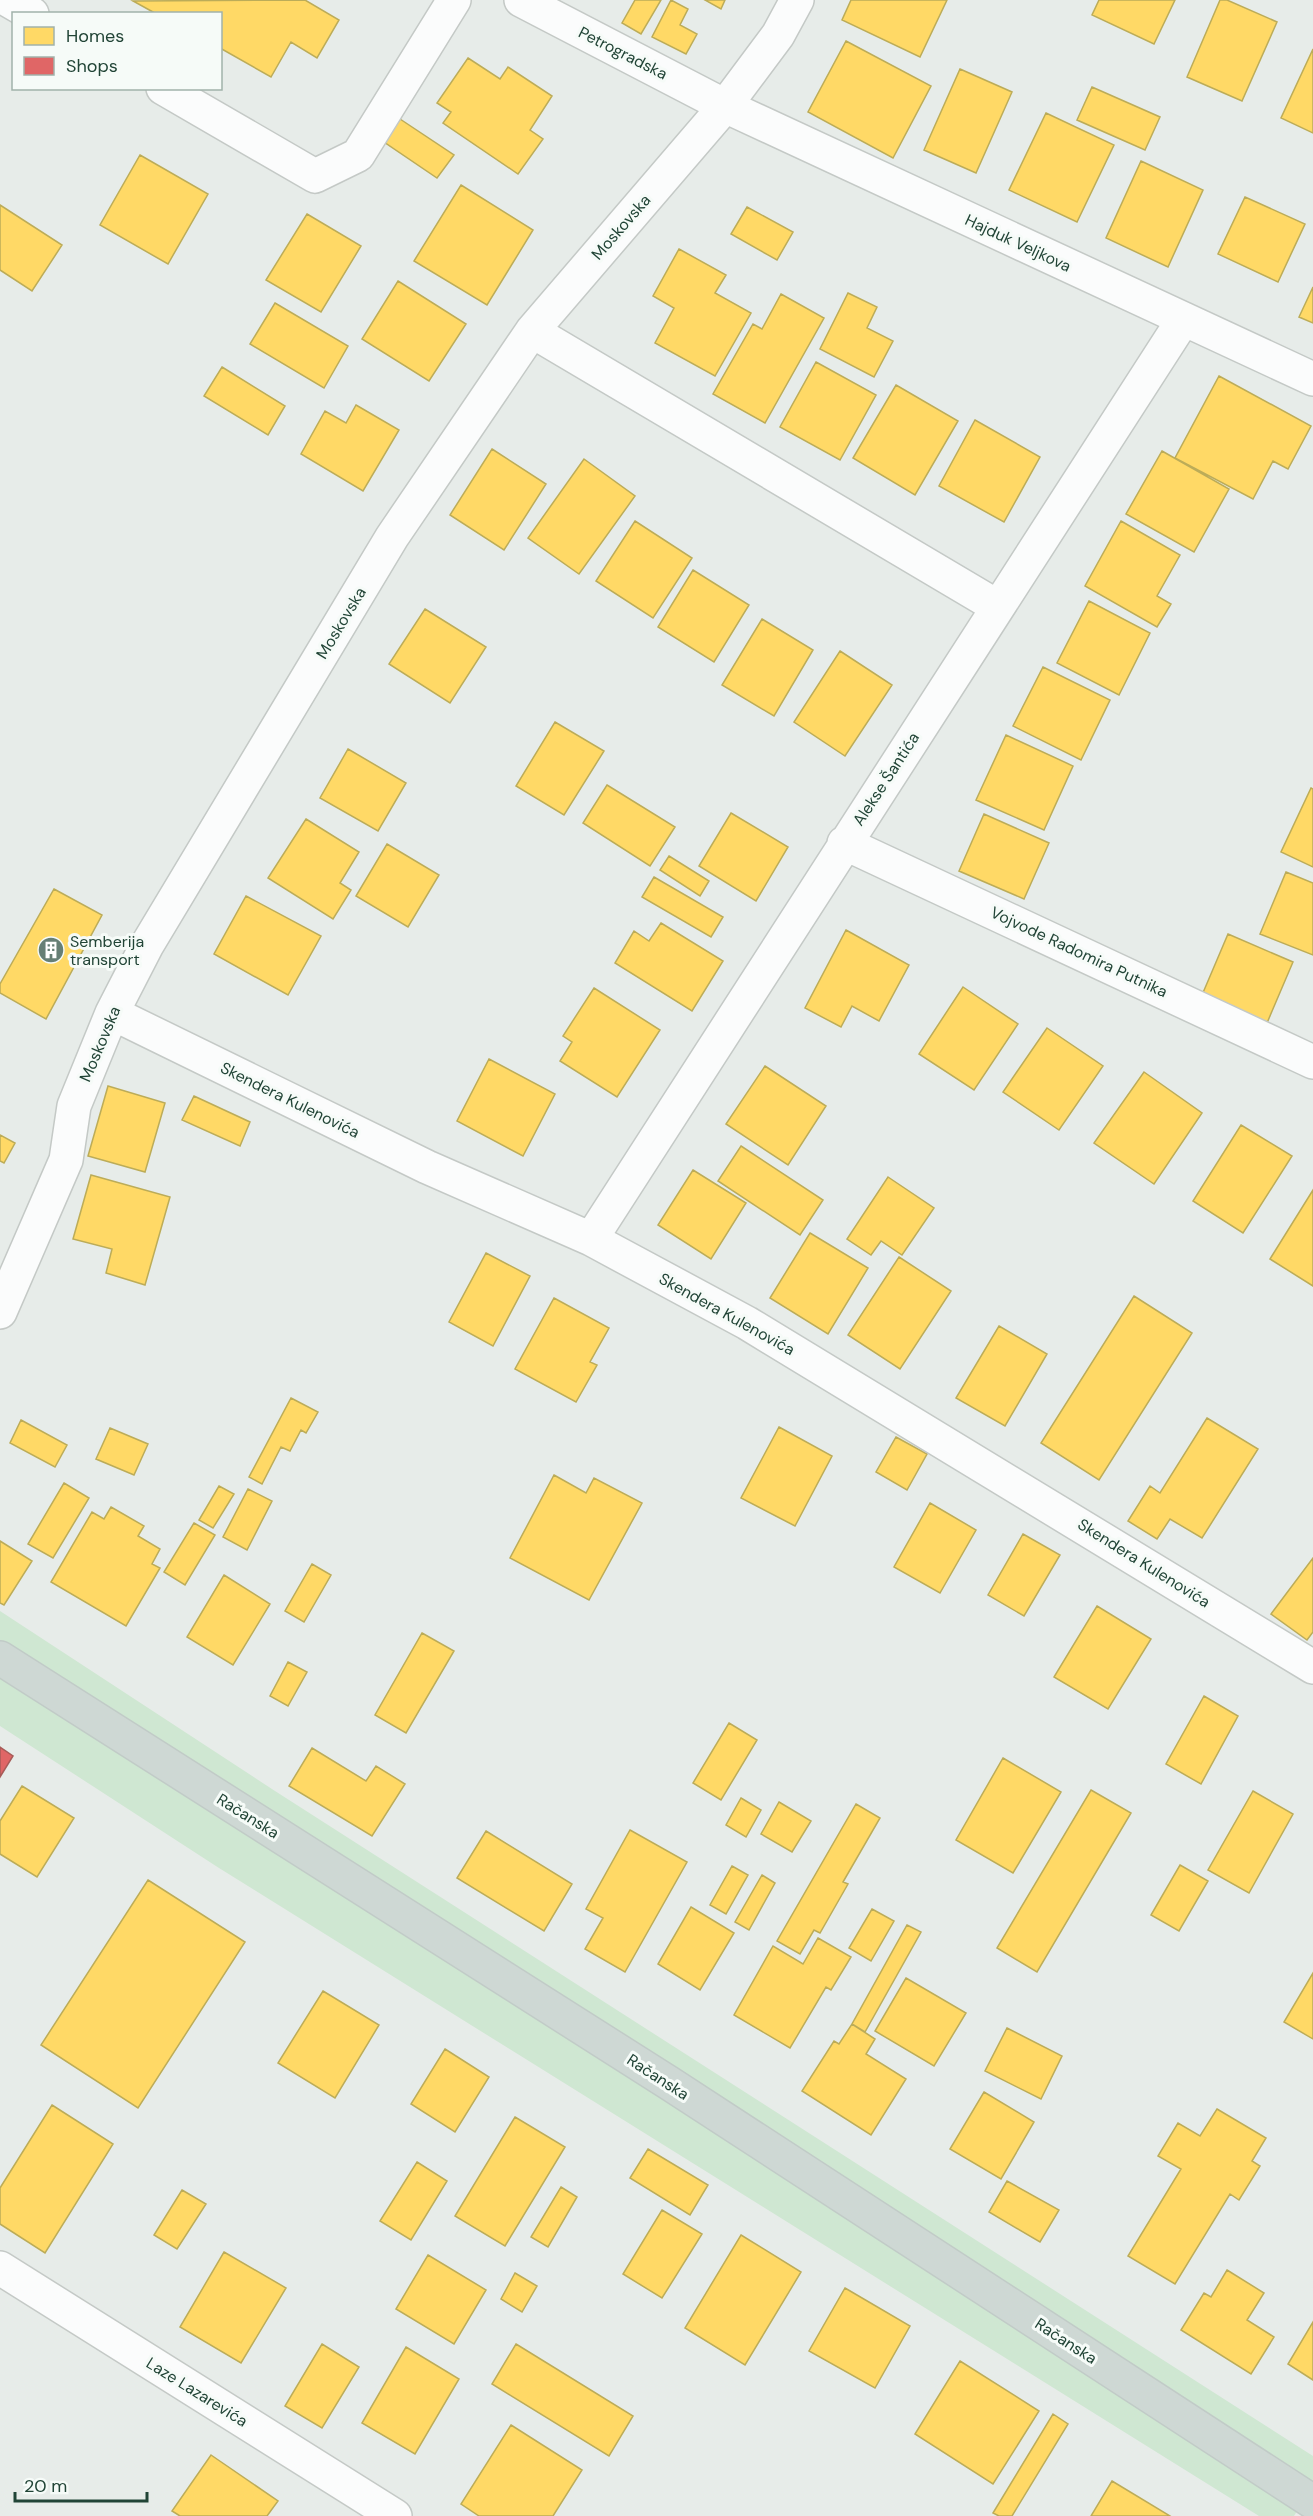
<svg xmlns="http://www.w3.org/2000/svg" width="1313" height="2516" font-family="'DM Sans',sans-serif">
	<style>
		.green { fill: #cfe7d2 }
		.homes { fill: #ffd966; stroke: #bcac58; stroke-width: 1.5 }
		.shops { fill: #e06666; stroke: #a75c58; stroke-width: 1.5 }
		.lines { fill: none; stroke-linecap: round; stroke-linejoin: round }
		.minor-casing { stroke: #c4c9c6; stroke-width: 36 }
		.major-casing { stroke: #c1cbc7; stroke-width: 36 }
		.minor { stroke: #fbfcfc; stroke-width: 33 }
		.major { stroke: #ced8d4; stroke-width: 33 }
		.labels { text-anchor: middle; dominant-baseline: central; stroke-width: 6; stroke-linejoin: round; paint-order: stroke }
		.street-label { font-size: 16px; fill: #214436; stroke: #f6fbf8 }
		.poi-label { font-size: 16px; fill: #214436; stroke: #f6fbf8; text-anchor: start }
	</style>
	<rect width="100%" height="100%" fill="#e7ece9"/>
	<!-- green -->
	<path class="green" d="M0 1611 275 1791 1313 2456V2485L1294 2516H1259L219 1868 0 1726Z"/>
	<!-- homes -->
	<path class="homes" d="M305 0 339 20 317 58 291 42 271 77 220 48V14H151L153 12 133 1Z
		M635 0H661L641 34 622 23Z
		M671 0 688 9 680 25 697 34 686 54 652 37Z
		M705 0H725L721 9Z
		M851 0H947L920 57 842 20Z
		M1099 0H1175L1154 44 1092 15Z
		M1220 0H1227L1277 22 1242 101 1187 77Z
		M846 41 931 86 893 158 808 112Z
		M1313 49V133L1281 118Z
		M468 58 500 79 508 67 552 96 530 130 543 139 518 174 443 123 451 112 437 103Z
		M960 69 1012 92 976 173 924 150Z
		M1092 87 1160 117 1145 150 1077 120Z
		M1046 113 1114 145 1077 222 1009 190Z
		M400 119 454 155 437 178 384 142Z
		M140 155 208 194 168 264 100 225Z
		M1141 161 1203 190 1168 267 1106 238Z
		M461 185 533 230 487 305 414 261Z
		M1245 197 1305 224 1278 282 1218 254Z
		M0 205 62 245 32 291 0 270Z
		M747 207 793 232 777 260 731 234Z
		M307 214 361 246 321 312 266 280Z
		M679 249 726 275 715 293 751 313 715 376 655 343 674 308 653 296Z
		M398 281 466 324 429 381 362 339Z
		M1313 287V323L1299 317Z
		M848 293 877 307 867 328 893 341 874 377 820 349Z
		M781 294 824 318 765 423 713 394 753 324 762 329Z
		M275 303 348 346 324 388 250 344Z
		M816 362 876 395 840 460 780 427Z
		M222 367 285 406 268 435 204 396Z
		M1219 376 1311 426 1288 469 1273 461 1253 499 1175 458Z
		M896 385 958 421 915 495 853 458Z
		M356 405 399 430 363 491 301 454 325 411 346 423Z
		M975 420 1040 457 1004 522 939 486Z
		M492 449 546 484 504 550 450 515Z
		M1162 451 1229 489 1194 552 1126 514Z
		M584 459 635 496 579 574 528 538Z
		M635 521 692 558 653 618 596 581Z
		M1121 521 1180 555 1157 596 1171 604 1157 627 1085 586Z
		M693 570 749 605 714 662 658 627Z
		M1089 601 1150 633 1119 695 1057 663Z
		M425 609 486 647 450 703 389 664Z
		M762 619 813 650 774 716 722 685Z
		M840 651 892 685 845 756 794 722Z
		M1043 667 1110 700 1081 760 1013 726Z
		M555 722 604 751 564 815 516 786Z
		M1006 735 1073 766 1044 830 976 800Z
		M348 749 406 783 378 831 320 798Z
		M607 785 675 827 650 866 583 823Z
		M1311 788 1313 789V867L1281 852Z
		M731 813 788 847 756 901 699 866Z
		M984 814 1049 843 1024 899 959 871Z
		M306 819 359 852 340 883 351 890 333 919 268 878Z
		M387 844 439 875 408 927 356 896Z
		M669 856 709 881 700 896 660 870Z
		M1286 872 1313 883V955L1260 934Z
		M654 877 723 917 711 937 642 897Z
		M54 889 102 915 46 1019 0 993V984Z
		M246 896 321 936 288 995 214 954Z
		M661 923 723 961 692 1011 615 963 634 931 649 941Z
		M846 930 909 965 879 1021 852 1006 841 1027 805 1008Z
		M1228 934 1293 962 1267 1023 1202 995Z
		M963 987 1018 1024 974 1090 919 1054Z
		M594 988 660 1030 617 1097 560 1061 572 1042 563 1036Z
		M1047 1028 1103 1066 1059 1130 1003 1092Z
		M489 1059 555 1094 523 1156 457 1121Z
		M765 1066 826 1106 788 1165 726 1124Z
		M1144 1072 1202 1113 1154 1184 1094 1143Z
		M108 1086 165 1103 145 1172 88 1156Z
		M194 1096 250 1122 240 1146 182 1120Z
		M1241 1125 1292 1156 1243 1233 1193 1201Z
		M0 1135 15 1143 4 1163 0 1161Z
		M741 1146 823 1200 800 1235 718 1181Z
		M693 1170 746 1203 711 1259 658 1225Z
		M91 1175 170 1197 145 1285 106 1273 112 1249 73 1239Z
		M888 1177 934 1208 902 1255 881 1241 871 1255 847 1239Z
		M1313 1190V1286L1270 1259Z
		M810 1233 868 1268 828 1334 770 1298Z
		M486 1253 530 1276 493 1346 449 1322Z
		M899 1257 951 1291 900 1369 848 1335Z
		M1134 1296 1192 1333 1099 1480 1041 1443Z
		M554 1298 609 1328 590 1362 597 1365 576 1402 515 1369Z
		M999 1326 1047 1354 1005 1426 956 1398Z
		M291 1398 318 1412 306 1433 301 1430 290 1451 281 1447 262 1484 249 1477Z
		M1207 1418 1258 1449 1202 1538 1170 1519 1157 1539 1128 1521 1150 1486 1160 1493Z
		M21 1420 67 1445 55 1467 10 1443Z
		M779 1427 832 1456 795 1526 741 1498Z
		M110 1428 148 1444 134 1475 96 1459Z
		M896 1437 927 1454 907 1490 876 1472Z
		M554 1475 586 1493 594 1478 642 1503 589 1600 510 1558Z
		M64 1483 89 1498 53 1558 28 1544Z
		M219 1486 234 1494 213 1528 199 1520Z
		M248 1489 272 1501 247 1550 223 1537Z
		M930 1503 976 1530 940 1593 894 1567Z
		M111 1507 144 1526 138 1536 160 1549 152 1564 160 1568 126 1626 51 1582 92 1512 104 1519Z
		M194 1523 215 1535 185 1585 164 1572Z
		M1023 1534 1060 1555 1024 1616 988 1595Z
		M0 1541 32 1561 4 1605 0 1603Z
		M1313 1558V1632L1307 1640 1271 1614Z
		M312 1564 331 1575 304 1622 285 1611Z
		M224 1575 270 1604 233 1665 187 1637Z
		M1097 1606 1151 1639 1108 1709 1054 1677Z
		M422 1633 454 1651 406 1733 375 1715Z
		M288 1662 307 1672 288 1706 270 1696Z
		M1204 1696 1238 1716 1201 1784 1166 1764Z
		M729 1723 757 1740 721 1800 693 1783Z
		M312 1748 366 1781 376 1766 405 1784 372 1836 289 1786Z
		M1003 1758 1061 1792 1013 1873 956 1840Z
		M22 1786 74 1818 37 1877 0 1854V1821Z
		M1091 1790 1131 1813 1037 1972 997 1948Z
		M1253 1791 1293 1814 1249 1893 1208 1870Z
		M741 1798 761 1810 746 1837 726 1825Z
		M779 1802 811 1821 792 1852 761 1834Z
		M856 1804 880 1818 843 1882 848 1884 820 1933 814 1930 800 1954 777 1941Z
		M630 1830 687 1862 625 1972 585 1949 603 1918 586 1909Z
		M486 1831 572 1884 544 1931 457 1878Z
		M1180 1865 1208 1881 1179 1931 1151 1915Z
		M732 1866 748 1875 726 1914 710 1905Z
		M762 1875 775 1883 749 1930 735 1922Z
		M148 1880 245 1942 138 2108 41 2045Z
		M691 1907 734 1933 700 1990 658 1964Z
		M872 1909 894 1921 871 1961 849 1948Z
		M907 1925 921 1932 865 2032 852 2024Z
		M818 1938 851 1957 831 1990 826 1987 790 2048 734 2015 773 1946 803 1964Z
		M1313 1973V2039L1284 2022Z
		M906 1978 966 2013 934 2066 875 2031Z
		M323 1991 379 2025 335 2098 278 2063Z
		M852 2024 875 2039 866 2054 906 2079 871 2135 802 2091 834 2041 839 2044Z
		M1007 2028 1062 2056 1041 2099 985 2071Z
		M445 2049 489 2077 455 2132 411 2104Z
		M984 2092 1034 2122 1001 2179 950 2149Z
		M52 2105 113 2144 45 2253 0 2224V2188Z
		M1217 2109 1266 2138 1252 2161 1260 2166 1239 2200 1230 2194 1175 2284 1128 2256 1181 2169 1158 2156 1178 2123 1200 2136Z
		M515 2117 565 2147 505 2246 455 2216Z
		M648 2149 708 2185 690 2215 630 2178Z
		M417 2162 447 2181 411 2240 380 2221Z
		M1007 2181 1059 2210 1040 2242 989 2212Z
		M561 2187 577 2197 548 2247 531 2237Z
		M182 2190 206 2204 177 2249 154 2235Z
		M662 2210 702 2234 662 2298 623 2274Z
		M741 2235 801 2272 745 2365 685 2328Z
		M224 2252 286 2288 241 2363 180 2327Z
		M428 2255 486 2290 454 2344 396 2309Z
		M1227 2270 1264 2293 1247 2320 1274 2337 1251 2374 1181 2330 1204 2293 1211 2297Z
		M515 2273 537 2286 522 2312 501 2299Z
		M845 2288 910 2326 875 2388 809 2351Z
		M1313 2322V2380L1288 2364Z
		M322 2344 359 2367 322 2428 285 2406Z
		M516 2344 633 2416 609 2456 492 2384Z
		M406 2347 459 2379 415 2454 362 2423Z
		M960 2361 1039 2411 993 2484 915 2434Z
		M1053 2414 1068 2424 1012 2516H999L993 2513Z
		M511 2425 582 2470 553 2516H479L461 2504Z
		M211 2455 278 2501 267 2516H180L172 2511Z
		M1112 2481 1170 2516H1091Z"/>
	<!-- shops -->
	<path class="shops" d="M0 1747 13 1756 0 1777Z"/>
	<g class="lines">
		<defs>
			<path id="minor" d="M8 0 32 14
				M521 0 725 106 1313 379
				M163 88 315 176 358 155 454 0
				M532 331 998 607
				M844 843 1313 1062
				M112 1013 427 1167 591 1239 747 1323 1313 1667
				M591 1239 1183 320
				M0 1312 66 1160 74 1106 112 1013 147 945 392 537 532 331 725 106 778 35 797 0
				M0 2268 395 2516"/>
			<path id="major" d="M0 1658 669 2083 1313 2502"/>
		</defs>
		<!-- minor casing -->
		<use href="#minor" class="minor-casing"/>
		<!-- major casing -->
		<use href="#major" class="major-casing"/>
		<!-- minor -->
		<use href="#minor" class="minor"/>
		<!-- major -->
		<use href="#major" class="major"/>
	</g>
	<!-- icons -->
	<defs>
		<symbol id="building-disc" viewBox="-11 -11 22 22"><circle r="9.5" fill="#667f75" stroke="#f6fbf8"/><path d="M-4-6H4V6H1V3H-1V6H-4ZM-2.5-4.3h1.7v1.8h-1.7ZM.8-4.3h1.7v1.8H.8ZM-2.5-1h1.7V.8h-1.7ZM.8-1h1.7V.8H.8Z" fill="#fff"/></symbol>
	</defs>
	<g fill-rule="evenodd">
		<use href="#building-disc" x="36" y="935" width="30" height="30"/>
	</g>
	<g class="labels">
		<!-- street labels -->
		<g class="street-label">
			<text transform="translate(623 53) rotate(27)">Petrogradska</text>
			<text transform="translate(621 227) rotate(-49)">Moskovska</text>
			<text transform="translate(1018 243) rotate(25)">Hajduk Veljkova</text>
			<text transform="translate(341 623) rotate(-59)">Moskovska</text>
			<text transform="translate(886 779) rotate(-57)">Alekse Šantića</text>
			<text transform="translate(1079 952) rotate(25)">Vojvode Radomira Putnika</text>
			<text transform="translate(100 1044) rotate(-67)">Moskovska</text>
			<text transform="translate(290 1100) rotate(26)">Skendera Kulenovića</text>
			<text transform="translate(727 1314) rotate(29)">Skendera Kulenovića</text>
			<text transform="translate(1144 1563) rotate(32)">Skendera Kulenovića</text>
			<text transform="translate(248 1816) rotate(32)">Račanska</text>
			<text transform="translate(658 2077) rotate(33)">Račanska</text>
			<text transform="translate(1066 2341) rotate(33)">Račanska</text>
			<text transform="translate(197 2392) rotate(32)">Laze Lazarevića</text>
		</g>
		<!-- poi labels -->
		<g class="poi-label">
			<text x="70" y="941">Semberija<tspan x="70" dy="18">transport</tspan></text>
		</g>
	</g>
	<!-- legend -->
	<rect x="12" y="12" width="210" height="78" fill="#f6fbf8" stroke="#a1b2aa" stroke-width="1.5"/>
	<rect x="24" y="27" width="30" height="18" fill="#ffd966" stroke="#a1b2aa" stroke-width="1.5"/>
	<text x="66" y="42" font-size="18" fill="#214436">Homes</text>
	<rect x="24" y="57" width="30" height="18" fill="#e06666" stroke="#a1b2aa" stroke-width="1.5"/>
	<text x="66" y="72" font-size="18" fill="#214436">Shops</text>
	<!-- scale -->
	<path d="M15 2492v9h132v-9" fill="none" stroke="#214436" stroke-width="3"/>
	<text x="24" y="2492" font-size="18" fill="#214436" stroke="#f6fbf8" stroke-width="4.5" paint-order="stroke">20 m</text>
</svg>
